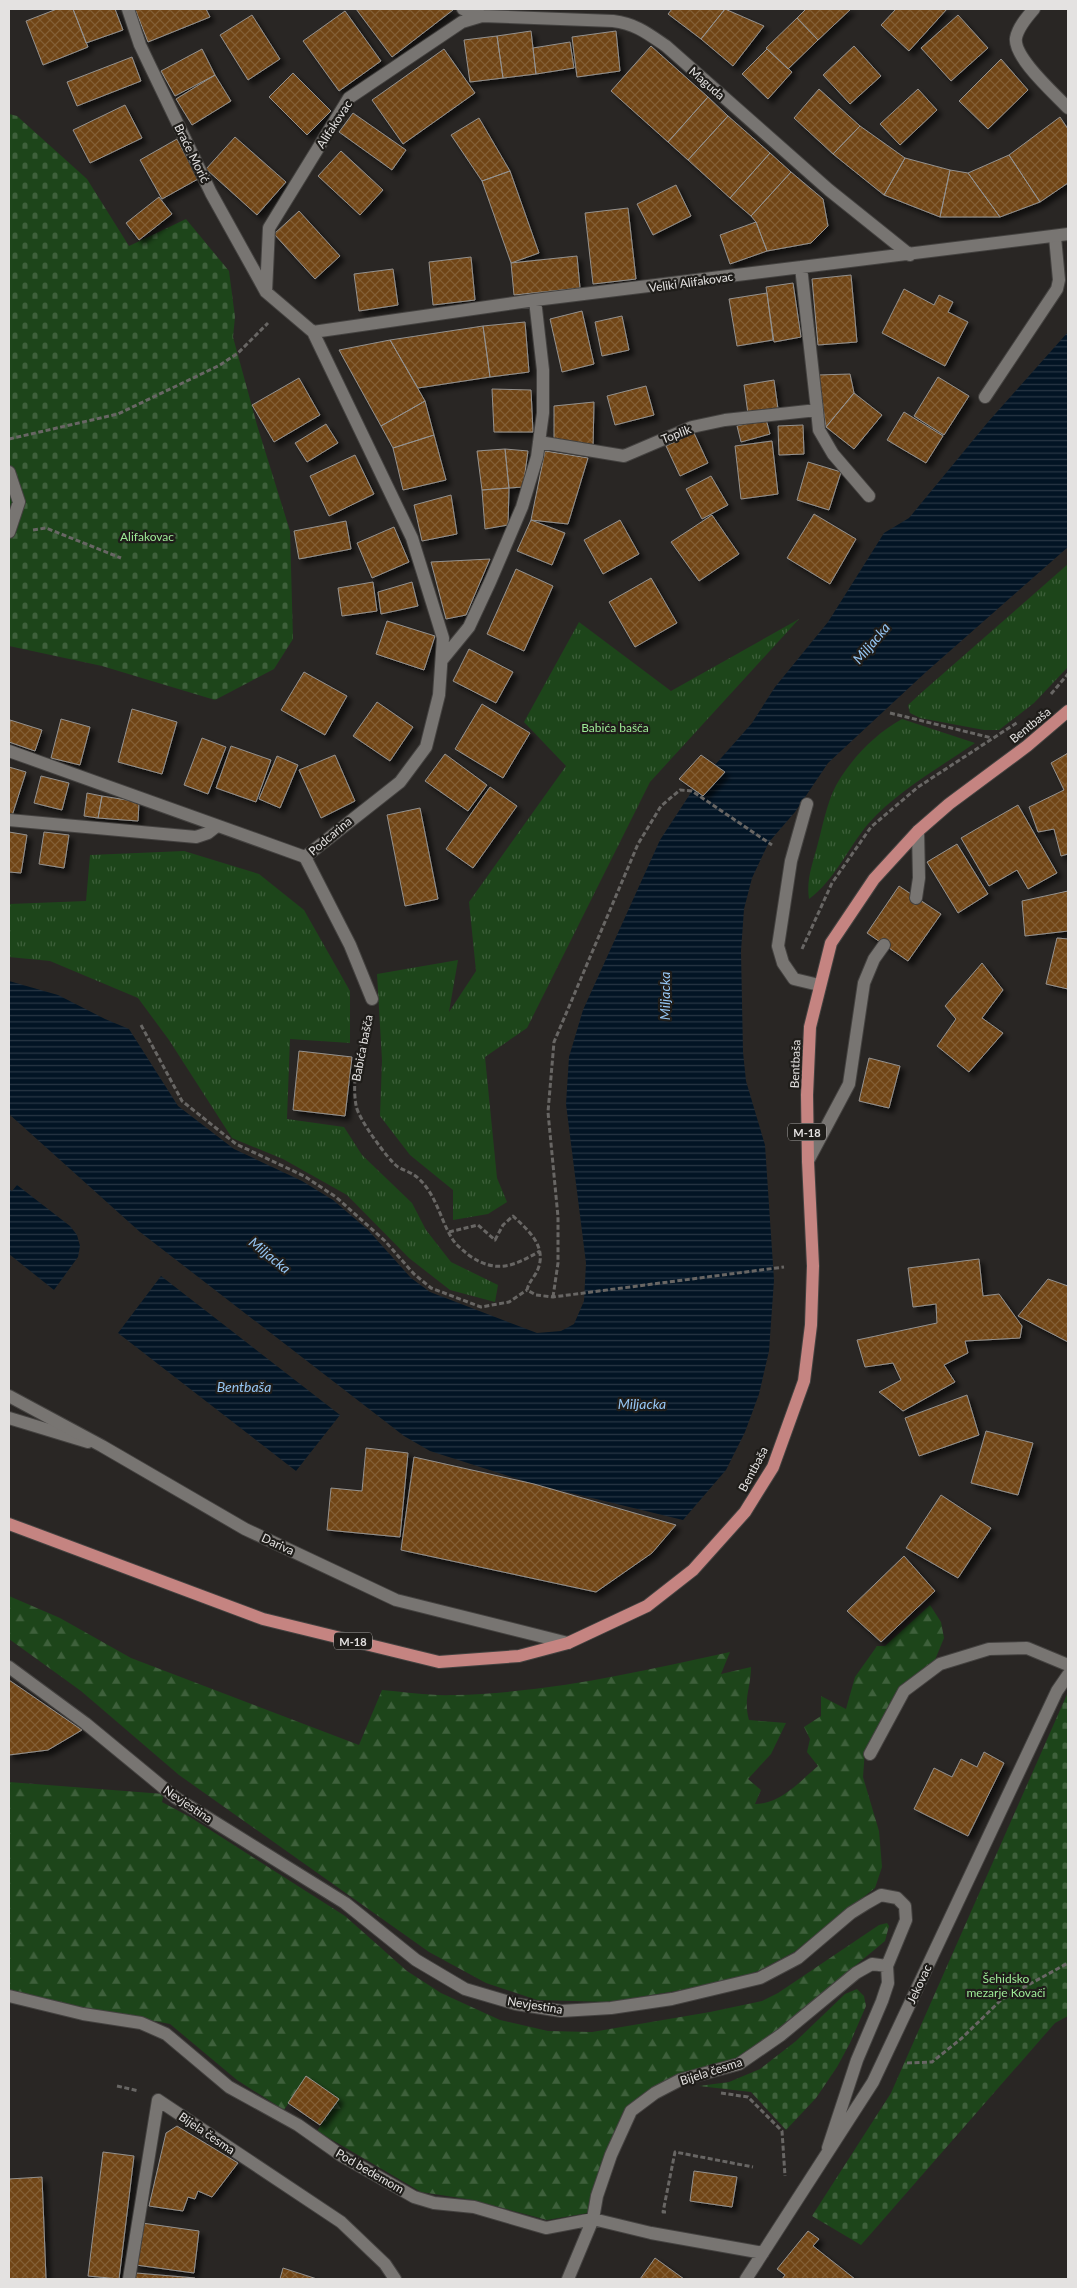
<svg xmlns="http://www.w3.org/2000/svg" width="1077" height="2288" font-family="Lato,sans-serif">
	<style>
		.grass { fill: url(#grass-tufts) }
		.forest { fill: url(#forest-firs) }
		.cemetery { fill: url(#cemetery-stones) }
		.water { fill: url(#water-rules) }
		.building { fill: url(#building-cross-hatch); stroke: #94918e; filter: url(#shadow) }
		.lines { fill: none; stroke-linecap: round; stroke-linejoin: round }
		.service-casing { stroke: #444240; stroke-width: 14 }
		.pedestrian-casing { stroke: #444240; stroke-width: 14 }
		.minor-casing { stroke: #444240; stroke-width: 14 }
		.primary-casing { stroke: #444240; stroke-width: 14 }
		.path { stroke: #686664; stroke-width: 3; stroke-dasharray: 5 2.5; stroke-linecap: butt }
		.service { stroke: #787572; stroke-width: 12 }
		.pedestrian { stroke: #787572; stroke-width: 12 }
		.minor { stroke: #787572; stroke-width: 12 }
		.primary { stroke: #c58481; stroke-width: 12 }
		.labels { text-anchor: middle; dominant-baseline: central; stroke-width: 4.5; stroke-linejoin: round; paint-order: stroke }
		.shield { fill: #1f1d1a; stroke: #a9a7a5; stroke-width: 1 }
		.shield-label { font-size: 11px; font-weight: bold; fill: #e4e2e1 }
		.street-label { font-size: 12px; fill: #e4e2e1; stroke: #1f1d1a }
		.park-label { font-size: 12px; fill: #9eeb97; stroke: #1f1d1a }
		.water-label { font-size: 14px; font-style: italic; fill: #95c5f2; stroke: #1f1d1a }
	</style>
	<defs>
		<pattern id="grass-tufts" width="24" height="20" patternUnits="userSpaceOnUse" patternTransform="scale(1.25)"><rect width="24" height="20" fill="#1d451a"/><path d="M3 7l-1-3M5 7V3M7 7l1-3M15 17l-1-3M17 17v-4M19 17l1-3" fill="none" stroke="#3e603b"/></pattern>
		<pattern id="forest-firs" width="22" height="20" patternUnits="userSpaceOnUse" patternTransform="scale(1.25)"><rect width="22" height="20" fill="#1d451a"/><path d="M5 1l3.5 6h-7zM16 11l3.5 6h-7z" fill="#3e603b"/></pattern>
		<pattern id="cemetery-stones" width="16" height="16" patternUnits="userSpaceOnUse" patternTransform="scale(1.25)"><rect width="16" height="16" fill="#1d451a"/><path d="M2 7V4a2 2 0 0 1 4 0v3zM10 15v-3a2 2 0 0 1 4 0v3z" fill="#3e603b"/></pattern>
		<pattern id="water-rules" width="6" height="5" patternUnits="userSpaceOnUse" patternTransform="scale(1.25)"><rect width="6" height="5" fill="#021424"/><path d="M0 2.5h6" fill="none" stroke="#273644"/></pattern>
		<pattern id="building-cross-hatch" width="8" height="8" patternUnits="userSpaceOnUse" patternTransform="scale(1.25)"><rect width="8" height="8" fill="#6f4413"/><path d="M0 0l8 8M0 8l8-8" fill="none" stroke="#835f35"/></pattern>
		<filter id="shadow"><feDropShadow dx="4.5" dy="4.5" stdDeviation="2.5" flood-color="#0009"/></filter>
	</defs>
	<rect width="100%" height="100%" fill="#292624"/>
	<!-- grass -->
	<path class="grass" d="M1068 564V667L1034 703 999 730H984L920 718 910 713 908 705 921 693Z
		M799 619 650 782 527 1028 485 1057 497 1178 507 1202 488 1214 453 1220V1190L410 1155 380 1116 382 1060 377 974 458 960 449 1012 476 971 469 902 566 766 524 722 579 622 671 691Z
		M902 719 975 743C939 768 897 791 868 824 848 848 834 881 809 899 806 879 813 863 818 843 824 821 828 796 841 777 856 754 878 732 902 719Z
		M184 851 259 874 304 910 350 991V1043L290 1039 287 1119 344 1127 362 1155 412 1203 426 1230 451 1262 498 1285 495 1302 450 1290 409 1258 347 1195 283 1159 232 1138 169 1040 138 998 50 961 9 957V904L86 901 90 855Z"/>
	<!-- forest -->
	<path class="forest" d="M9 1596 60 1618 131 1658 359 1745 382 1690C406 1692 430 1696 454 1695 547 1693 639 1672 730 1652L721 1674 751 1667C751 1688 743 1698 749 1720L786 1723 771 1754 748 1779 761 1790 755 1804C781 1804 800 1781 818 1766L807 1752 810 1739 804 1727 821 1716V1696L846 1709 855 1677 877 1646H885L930 1605 941 1622 944 1638 935 1660 901 1685 865 1750 863 1777 879 1831 882 1867 875 1888 794 1952 758 1971 718 1984 609 2002 537 2000 486 1983 429 1952 179 1775 81 1691 9 1639Z
		M9 1782 164 1794 162 1802 190 1817 345 1916 407 1971 441 1993 500 2020 548 2031 592 2032 710 2012 762 2001 778 1993 879 1925 887 1923 889 1926 885 1941 761 2044 737 2058 653 2088 625 2108 606 2154 588 2213 547 2220 473 2200 421 2192 317 2131 338 2099 306 2077 284 2110 237 2080 170 2024 49 2001 9 1991Z"/>
	<!-- cemetery -->
	<path class="cemetery" d="M9 114 17 116 87 179 129 246 186 219 229 271 235 317 233 337 257 425 290 531 293 639 274 669 215 700 102 666 9 646Z
		M1068 1692V2016L1055 2023 861 2245 812 2216 891 2093Z
		M857 1989 864 1996 866 2006 850 2043 837 2067 816 2098 786 2130 751 2092 699 2086 729 2082 760 2069 796 2041 845 1994Z"/>
	<!-- water -->
	<path class="water" d="M1068 332V547L926 672 828 763 795 812 769 842 752 878 744 909 741 951 743 1052 746 1081 765 1145 774 1280 769 1351 759 1394 745 1432 726 1470 683 1520 534 1484 430 1451 404 1436 140 1232 9 1114V981L58 995 105 1019 129 1029 178 1106 234 1149 302 1181 333 1200 368 1230 411 1278 430 1292 537 1333 561 1331 574 1324 584 1301 586 1263 566 1104 569 1057 583 1010 660 840 692 791 752 723 775 687 828 622 884 533 909 518 988 422Z
		M17 1185 70 1226 77 1235 80 1246 78 1257 54 1290 9 1254V1189L12 1191Z
		M161 1276 340 1415 296 1471 118 1333Z"/>
	<!-- building -->
	<path class="building" d="M57 9H73L88 47 43 65 26 21Z
		M73 9H115L123 30 86 43Z
		M135 9H206L210 17 148 42Z
		M356 9H452L453 10 392 57Z
		M672 9H725L701 39 668 14Z
		M725 9 764 26 733 66 701 39Z
		M806 9H851L818 40 797 18Z
		M896 9H947L909 51 881 25Z
		M345 11 381 61 339 91 303 41Z
		M252 15 280 59 248 80 220 35Z
		M958 15 988 48 951 81 921 48Z
		M797 18 818 40 788 69 766 48Z
		M531 31 536 74 503 78 497 36Z
		M616 31 620 71 577 77 572 37Z
		M497 36 503 78 470 82 464 40Z
		M570 42 574 68 536 74 533 48Z
		M651 46 708 97 668 142 611 91Z
		M854 46 881 76 850 104 823 75Z
		M202 49 215 75 175 96 161 71Z
		M444 49 475 93 403 144 372 100Z
		M767 49 792 72 768 99 742 74Z
		M132 57 141 81 77 106 67 82Z
		M1001 59 1028 90 988 129 959 101Z
		M293 73 331 111 307 135 269 97Z
		M215 75 231 101 192 125 176 99Z
		M819 89 860 126 833 154 794 118Z
		M918 89 937 110 900 145 880 124Z
		M708 97 728 116 688 160 668 142Z
		M125 105 142 138 90 163 73 130Z
		M353 113 406 150 392 170 339 132Z
		M728 116 770 153 730 198 688 160Z
		M1060 117 1068 129V183L1040 202 1009 155Z
		M479 118 510 171 482 181 451 135Z
		M860 126 905 158 884 195 833 154Z
		M235 137 286 182 257 215 206 169Z
		M177 139 198 179 162 199 140 160Z
		M341 151 383 190 360 215 318 176Z
		M770 153 791 172 751 216 730 198Z
		M1009 155 1040 202 1000 217 968 173Z
		M905 158 950 170 940 217 884 195Z
		M950 170 968 173 1000 217H940Z
		M510 171 539 253 511 263 482 181Z
		M791 172 823 199 828 226 811 243 767 251 756 222 751 216Z
		M676 185 691 216 653 235 637 204Z
		M159 197 172 214 139 240 126 223Z
		M628 208 636 279 593 284 585 213Z
		M299 211 340 256 315 279 274 234Z
		M756 222 767 251 730 264 720 235Z
		M577 256 580 288 514 295 511 263Z
		M471 257 475 300 433 305 429 262Z
		M393 269 398 305 359 311 354 274Z
		M851 275 857 342 818 345 812 279Z
		M793 283 801 337 774 342 766 287Z
		M904 289 934 305 939 295 953 302 948 312 968 322 945 366 882 333Z
		M767 293 773 340 737 346 729 299Z
		M582 311 594 364 562 372 550 319Z
		M622 316 629 350 602 356 595 322Z
		M525 322 529 372 490 377 483 326Z
		M483 326 490 377 418 388 390 340Z
		M390 340 425 401 381 426 339 350Z
		M850 374 854 393 826 427 818 375Z
		M938 377 969 396 944 435 914 416Z
		M299 378 320 415 274 442 252 405Z
		M774 380 778 409 748 414 744 385Z
		M646 386 654 415 615 425 607 396Z
		M492 389 531 390 533 432H494Z
		M854 393 882 415 854 449 826 427Z
		M425 401 434 435 393 448 381 426Z
		M594 402 593 447 554 439V406Z
		M904 412 943 436 926 463 887 440Z
		M766 419 770 434 741 442 737 426Z
		M326 424 338 443 307 462 295 443Z
		M803 425 804 454 779 455 778 426Z
		M694 433 708 463 680 476 666 446Z
		M434 435 446 480 403 490 393 448Z
		M772 441 778 494 741 499 735 446Z
		M505 449 528 451 523 487 509 488Z
		M505 449 509 488 482 490 477 451Z
		M545 451 588 458 568 524 531 520Z
		M355 455 374 494 329 516 310 476Z
		M808 462 841 472 829 510 797 500Z
		M711 476 728 505 702 519 686 489Z
		M509 488 508 525 485 529 482 490Z
		M451 495 457 534 422 541 414 505Z
		M814 514 856 539 830 584 787 558Z
		M712 515 739 554 699 581 671 542Z
		M531 520 565 533 552 565 517 551Z
		M620 520 639 554 603 574 584 540Z
		M346 521 351 549 299 559 294 531Z
		M394 527 409 562 372 578 357 543Z
		M490 559 466 615 446 619 431 562Z
		M516 569 553 586 524 651 487 634Z
		M651 578 677 623 635 647 609 602Z
		M373 582 377 611 342 616 338 588Z
		M412 582 418 606 381 614 378 592Z
		M387 621 435 636 424 670 376 654Z
		M469 649 513 672 496 703 453 681Z
		M304 672 347 696 325 735 281 710Z
		M377 702 413 727 390 761 353 736Z
		M482 704 530 733 503 778 455 749Z
		M132 709 177 722 162 774 118 762Z
		M61 719 90 727 80 765 51 758Z
		M10 720 42 730 35 751 9 742Z
		M202 738 226 747 208 794 184 785Z
		M231 746 271 760 256 802 216 788Z
		M1068 753V854L1061 856 1054 829 1038 832 1029 807 1064 790 1051 763Z
		M445 754 487 785 468 811 425 781Z
		M335 755 355 801 321 818 299 770Z
		M701 755 725 772 703 796 679 779Z
		M277 756 298 765 280 808 259 799Z
		M9 767 26 772 11 819H9Z
		M41 776 69 783 62 810 34 803Z
		M490 787 517 806 473 868 446 849Z
		M87 793 102 796 98 818 84 816Z
		M102 796 139 802 138 821 98 818Z
		M1018 805 1057 873 1028 889 1017 870 989 886 961 838Z
		M420 808 438 899 405 906 387 815Z
		M9 832 27 835 21 873 9 872Z
		M44 832 69 835 64 868 39 864Z
		M957 844 988 894 958 913 927 862Z
		M899 886 941 914 908 961 867 933Z
		M1068 891V931L1025 936 1022 901Z
		M1057 938 1068 939V989L1046 984Z
		M982 963 1003 990 982 1018 1003 1033 969 1072 937 1046 956 1019 945 1006Z
		M299 1051 352 1057 345 1116 293 1110Z
		M869 1058 900 1066 889 1108 859 1101Z
		M979 1259 983 1296 999 1294 1022 1326 1020 1338 965 1341 968 1353 944 1365 955 1382 903 1411 879 1392 901 1380 893 1363 865 1367 857 1340 937 1323 936 1304 913 1307 908 1268Z
		M1048 1279 1068 1286V1342L1018 1316Z
		M967 1395 979 1435 919 1456 905 1418Z
		M986 1431 1033 1443 1018 1495 971 1483Z
		M366 1448 408 1453 400 1537 327 1530 331 1488 362 1491Z
		M414 1457 534 1484 676 1525 652 1553 596 1592 401 1550Z
		M941 1495 991 1528 958 1578 906 1548Z
		M904 1556 935 1591 881 1642 847 1611Z
		M9 1680 82 1730 48 1750 9 1755Z
		M984 1752 1004 1763 968 1836 914 1809 934 1768 952 1777 961 1759 977 1767Z
		M306 2076 339 2099 320 2125 288 2103Z
		M177 2126 238 2163 212 2197 198 2191 195 2199 188 2197 183 2211 149 2206 166 2133Z
		M103 2152 134 2156 119 2279 88 2276Z
		M694 2171 737 2177 732 2207 690 2201Z
		M42 2177 46 2279H9V2179Z
		M142 2223 199 2231 194 2273 136 2265Z
		M808 2231 819 2239 813 2246 855 2279H782L785 2275 777 2269Z
		M655 2258 684 2279H640Z
		M283 2268 317 2279H280Z
		M136 2273 195 2278V2279H135Z"/>
	<g class="lines">
		<defs>
			<path id="service" d="M985 397 1057 289 1059 280 1055 237
				M807 804 791 861 778 946 783 963 794 979 819 985
				M9 820 196 837 208 833 217 826
				M916 898 919 878 918 831
				M808 1161 849 1084 864 983 874 959 884 945
				M9 1418 88 1442
				M870 1754 904 1691 940 1664 989 1649 1027 1648 1068 1665"/>
			<path id="pedestrian" d="M305 857 350 945 372 999"/>
			<path id="minor" d="M463 9 482 16 613 21C636 24 647 33 666 46L829 190 910 255
				M1034 9C1027 17 1018 27 1016 38 1013 57 1055 94 1068 108
				M801 267 817 410
				M266 292 269 228 349 98 462 22 482 16
				M313 332 535 300 1068 234
				M539 442 624 456 692 427 725 420 817 410 819 430 833 454 869 496
				M9 472 19 502 9 532
				M442 660 469 627 490 582 522 507 537 457 543 413V370L535 300
				M9 751 305 857 400 782 426 747 439 695 443 638 412 538 313 332 266 292 211 193 140 45 128 9
				M9 1396 102 1446 245 1529 396 1600 568 1643
				M9 1667 85 1723 176 1798 345 1903 416 1960 465 1989 516 2004 561 2011 611 2008 672 1999 760 1978 798 1958 851 1913 867 1903 881 1895 897 1898 905 1906 906 1920 887 1966 888 1983 882 2001 857 2060 828 2148
				M9 1996 83 2014 141 2023 166 2034 229 2087 298 2125 342 2156 414 2197 434 2203 474 2207 546 2228 593 2219 651 2233 763 2253
				M129 2279 158 2100 341 2222 385 2264 395 2279
				M568 2279 593 2219 597 2196 611 2155 631 2111 655 2093 680 2080 739 2064 781 2035 856 1973 872 1964 887 1966
				M746 2279 873 2082 1057 1691 1068 1675"/>
			<path id="primary" d="M9 1524 263 1619 439 1662 519 1656 568 1643 647 1606 693 1570 745 1512 773 1467 804 1381 811 1325 813 1266 808 1161 807 1095 810 1027 831 943 874 879 918 831 949 804 1027 746 1068 711"/>
		</defs>
		<!-- service casing -->
		<use href="#service" class="service-casing"/>
		<!-- pedestrian casing -->
		<use href="#pedestrian" class="pedestrian-casing"/>
		<!-- minor casing -->
		<use href="#minor" class="minor-casing"/>
		<!-- primary casing -->
		<use href="#primary" class="primary-casing"/>
		<!-- path -->
		<path class="path" d="M9 439 118 414 220 365 238 353 268 323
			M33 530 46 528 121 558
			M1051 694 1068 674
			M890 713 992 738
			M802 949 832 883 871 827 918 787 1018 722
			M368 1020C361 1048 351 1077 356 1105 357 1117 388 1160 398 1167 405 1171 413 1173 418 1178 437 1195 440 1220 453 1240 458 1247 464 1251 470 1256 497 1274 514 1266 540 1251
			M141 1025 182 1101 236 1144 304 1176 336 1197 385 1241 414 1274 431 1288 481 1307 509 1302 527 1290
			M449 1232 478 1225 495 1240 503 1225 513 1216C528 1230 547 1246 538 1269 535 1277 529 1281 527 1290L536 1295 553 1297 784 1267
			M553 1297 558 1263V1217L548 1112 554 1042 638 844 661 806 680 790 692 791 772 845
			M907 2063 932 2062 962 2038 1001 2000 1068 1963
			M117 2086 139 2091
			M721 2093 748 2097 782 2131 785 2176
			M666 2212H663L675 2152 753 2167"/>
		<!-- service -->
		<use href="#service" class="service"/>
		<!-- pedestrian -->
		<use href="#pedestrian" class="pedestrian"/>
		<!-- minor -->
		<use href="#minor" class="minor"/>
		<!-- primary -->
		<use href="#primary" class="primary"/>
	</g>
	<g class="labels">
		<!-- shield labels -->
		<g class="shield">
			<rect x="788" y="1123.5" width="38" height="17" rx="4"/>
			<rect x="334" y="1632.5" width="38" height="17" rx="4"/>
		</g>
		<g class="shield-label">
			<text x="807" y="1132">M-18</text>
			<text x="353" y="1641">M-18</text>
		</g>
		<!-- street labels -->
		<g class="street-label">
			<text transform="translate(707 83) rotate(41)">Maguda</text>
			<text transform="translate(334 124) rotate(-57)">Alifakovac</text>
			<text transform="translate(192 153) rotate(64)">Braće Morić</text>
			<text transform="translate(691 282) rotate(-8)">Veliki Alifakovac</text>
			<text transform="translate(676 434) rotate(-21)">Toplik</text>
			<text transform="translate(1030 725) rotate(-39)">Bentbaša</text>
			<text transform="translate(330 836) rotate(-40)">Podcarina</text>
			<text transform="translate(362 1048) rotate(-79)">Babića bašča</text>
			<text transform="translate(795 1064) rotate(-88)">Bentbaša</text>
			<text transform="translate(753 1469) rotate(-62)">Bentbaša</text>
			<text transform="translate(278 1544) rotate(25)">Dariva</text>
			<text transform="translate(188 1804) rotate(34)">Nevjestina</text>
			<text transform="translate(919 1984) rotate(-65)">Jekovac</text>
			<text transform="translate(535 2005) rotate(9)">Nevjestina</text>
			<text transform="translate(711 2071) rotate(-18)">Bijela česma</text>
			<text transform="translate(207 2133) rotate(34)">Bijela česma</text>
			<text transform="translate(370 2171) rotate(30)">Pod bedemom</text>
		</g>
		<!-- park labels -->
		<g class="park-label">
			<text x="147" y="536">Alifakovac</text>
			<text x="615" y="727">Babića bašča</text>
			<text x="1006" y="1978">Šehidsko<tspan x="1006" dy="14">mezarje Kovači</tspan></text>
		</g>
		<!-- water labels -->
		<g class="water-label">
			<text transform="translate(871 643) rotate(-50)">Miljacka</text>
			<text transform="translate(664 996) rotate(-90)">Miljacka</text>
			<text transform="translate(270 1255) rotate(39)">Miljacka</text>
			<text x="244" y="1386">Bentbaša</text>
			<text x="642" y="1403">Miljacka</text>
		</g>
	</g>
	<!-- border -->
	<rect width="1077" height="2288" fill="none" stroke="#e4e2e1" stroke-width="20"/>
</svg>
